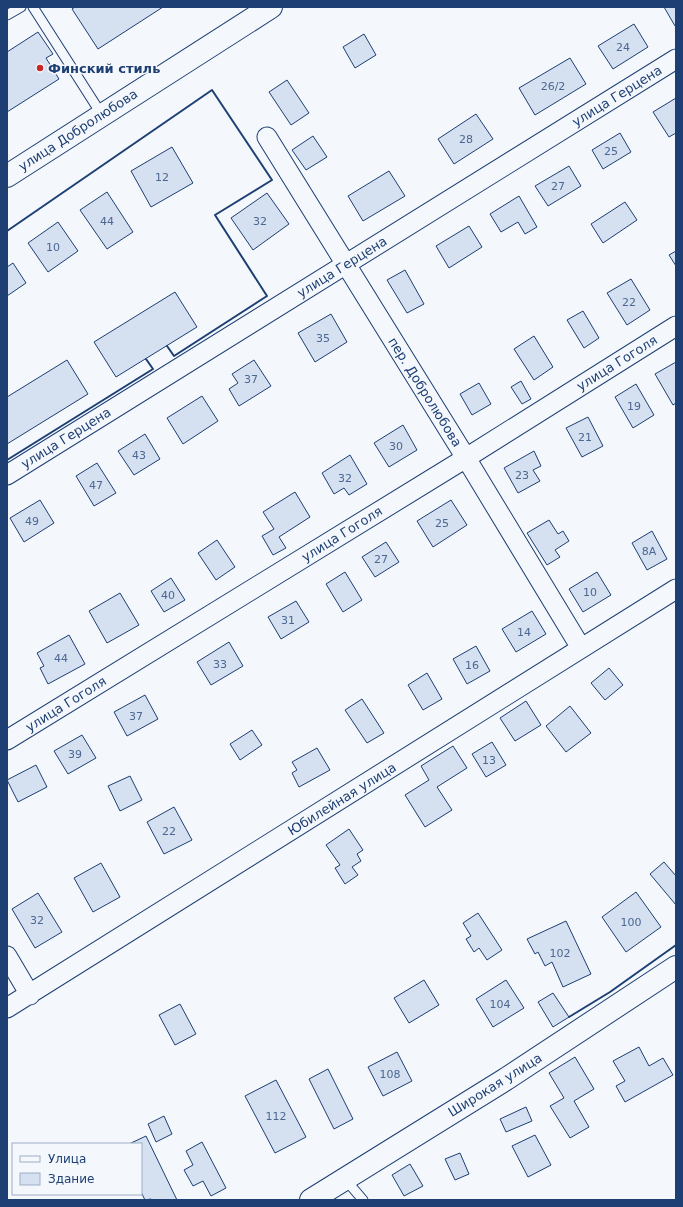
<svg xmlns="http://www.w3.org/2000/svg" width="683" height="1207" font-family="'DejaVu Sans',sans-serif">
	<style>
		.building { fill: #d5e0f0; stroke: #1d3f73 }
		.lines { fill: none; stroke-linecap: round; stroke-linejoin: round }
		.service-casing { stroke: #1d3f73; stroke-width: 11 }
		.minor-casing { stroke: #1d3f73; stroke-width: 21 }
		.tertiary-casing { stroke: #1d3f73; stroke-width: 24 }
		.service { stroke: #f4f7fb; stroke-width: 9 }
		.minor { stroke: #f4f7fb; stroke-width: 19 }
		.tertiary { stroke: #f4f7fb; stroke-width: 22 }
		.wall { stroke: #1d3f73; stroke-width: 2 }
		.poi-dot { fill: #c62828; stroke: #f4f7fb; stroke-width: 1.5 }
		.labels { text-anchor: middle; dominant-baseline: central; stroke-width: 3; stroke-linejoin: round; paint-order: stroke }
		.number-label { font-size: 11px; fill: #4b6792 }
		.poi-label { font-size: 13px; font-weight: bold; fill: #1d3f73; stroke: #f4f7fb; text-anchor: start }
		.street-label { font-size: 13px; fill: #1d3f73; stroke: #f4f7fb }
	</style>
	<rect width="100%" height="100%" fill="#f4f7fb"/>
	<!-- building -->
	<path class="building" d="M75 7H163L98 49 72 9Z
		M664 7H676V26H675Z
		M634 24 648 47 613 69 598 46Z
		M38 32 53 54 46 58 59 79 7 112V52Z
		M364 34 376 55 355 68 343 47Z
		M570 58 586 84 535 115 519 88Z
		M287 80 309 113 291 125 269 92Z
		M676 98V133L669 137 653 112Z
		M476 114 493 139 454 164 438 139Z
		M620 133 631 152 603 169 592 150Z
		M313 136 327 157 306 170 292 150Z
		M172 147 193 183 151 207 131 171Z
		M569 166 581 186 548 206 535 186Z
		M389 171 405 196 363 221 348 196Z
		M107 192 133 232 107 249 80 210Z
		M267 193 289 224 253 250 231 218Z
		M519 196 537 227 525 234 518 222 501 232 490 214Z
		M625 202 637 220 603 243 591 224Z
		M58 222 78 251 48 272 28 243Z
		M469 226 482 247 449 268 436 246Z
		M676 251V266L669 255Z
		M13 263 26 283 7 296V267Z
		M405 270 424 304 407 313 387 280Z
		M631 279 650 310 627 325 607 293Z
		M175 292 197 327 116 377 94 342Z
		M583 311 599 338 584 348 567 320Z
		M331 314 347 342 315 362 298 333Z
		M534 336 553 367 534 380 514 349Z
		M67 360 88 394 7 444V397Z
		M254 360 271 386 239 406 229 389 238 383 232 374Z
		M676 362V403L673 405 655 374Z
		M521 381 531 399 522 404 511 387Z
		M479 383 491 404 472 415 460 394Z
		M636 384 654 415 633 428 615 397Z
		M202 396 218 421 183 444 167 418Z
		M588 417 603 446 582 457 566 428Z
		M403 425 417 450 389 467 374 443Z
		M145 434 160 459 134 475 118 451Z
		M534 451 541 466 533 470 540 481 518 493 504 468Z
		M350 455 367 484 349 495 344 488 334 494 322 473Z
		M97 463 116 493 94 506 76 476Z
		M295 492 310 517 279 537 286 548 273 555 262 536 274 529 263 512Z
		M40 500 54 523 24 542 10 518Z
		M451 500 467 525 433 547 417 521Z
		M549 520 558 534 563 531 569 541 555 550 560 557 547 565 527 533Z
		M652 531 667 559 647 570 632 543Z
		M217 540 235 567 216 580 198 553Z
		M386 542 399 562 375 577 362 557Z
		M345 572 362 600 343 612 326 584Z
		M597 572 611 595 583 612 569 589Z
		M171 578 185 600 164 612 151 591Z
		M120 593 139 625 107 643 89 611Z
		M296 601 309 622 281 639 268 617Z
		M532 611 546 634 516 652 502 629Z
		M69 635 85 664 48 684 40 668 44 666 37 653Z
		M229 642 243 666 211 685 197 662Z
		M476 646 490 671 467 684 453 659Z
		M609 668 623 685 605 700 591 683Z
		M427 673 442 699 423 710 408 685Z
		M145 695 158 719 127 736 114 712Z
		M362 699 384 733 367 743 345 710Z
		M526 701 541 725 515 741 500 718Z
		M570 706 591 733 566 752 546 726Z
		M252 730 262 745 240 760 230 744Z
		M82 735 96 758 68 774 54 751Z
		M492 742 506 765 486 777 472 754Z
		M453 746 467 768 437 787 452 810 425 827 405 795 429 780 421 766Z
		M317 748 330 770 299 787 292 773 297 770 292 762Z
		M36 765 47 787 18 802 7 780Z
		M130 776 142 800 120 811 108 786Z
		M174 807 192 840 164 854 147 822Z
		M349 829 363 850 357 854 361 861 352 867 358 875 345 884 335 868 340 865 326 845Z
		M664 862 676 876V905L650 874Z
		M101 863 120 897 93 912 74 878Z
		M636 892 661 927 626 952 602 917Z
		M38 893 62 932 35 948 12 909Z
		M478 913 502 950 487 960 479 948 474 952 466 939 471 936 463 923Z
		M566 921 591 974 563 987 552 962 545 966 538 952 535 954 527 939Z
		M424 980 439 1005 409 1023 394 998Z
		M506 980 524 1008 493 1027 476 999Z
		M553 993 569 1017 553 1027 538 1002Z
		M180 1004 196 1034 175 1045 159 1015Z
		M639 1047 649 1066 663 1058 673 1075 625 1102 616 1086 625 1081 613 1061Z
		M397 1052 412 1081 383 1096 368 1067Z
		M575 1057 594 1089 574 1101 589 1127 570 1138 550 1106 564 1098 549 1073Z
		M328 1069 353 1119 334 1129 309 1079Z
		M276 1080 306 1137 275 1153 245 1096Z
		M526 1107 532 1121 506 1132 500 1119Z
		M164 1116 172 1134 156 1142 148 1124Z
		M535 1135 551 1165 528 1177 512 1146Z
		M146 1136 177 1200H151V1199L145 1200 141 1192V1144H129Z
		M202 1142 226 1188 211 1196 203 1181 193 1186 184 1170 193 1165 186 1151Z
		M460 1153 469 1174 455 1180 445 1159Z
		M410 1164 423 1186 404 1196 392 1175Z"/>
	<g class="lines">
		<defs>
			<path id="service" d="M33 7 102 115
				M7 15 21 7
				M345 1179 363 1200"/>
			<path id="minor" d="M267 137 466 458 581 648
				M7 475 676 59
				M7 740 466 458 676 326
				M7 956 30 995
				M7 1008 676 589"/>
			<path id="tertiary" d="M7 176 271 7
				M311 1200 506 1079 676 967"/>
		</defs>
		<!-- service casing -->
		<use href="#service" class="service-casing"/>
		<!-- minor casing -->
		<use href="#minor" class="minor-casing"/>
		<!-- tertiary casing -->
		<use href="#tertiary" class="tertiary-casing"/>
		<!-- service -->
		<use href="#service" class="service"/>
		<!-- minor -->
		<use href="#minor" class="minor"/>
		<!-- tertiary -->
		<use href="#tertiary" class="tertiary"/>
		<!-- wall -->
		<path class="wall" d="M7 231 212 90 272 180 215 215 267 296 174 356 167 346
			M7 460 153 369 146 359
			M569 1017 610 992 676 945"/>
	</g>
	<!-- markers -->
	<circle class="poi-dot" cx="40" cy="68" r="4"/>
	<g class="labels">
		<!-- number labels -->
		<g class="number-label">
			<text x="623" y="47">24</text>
			<text x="553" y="86">26/2</text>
			<text x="466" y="139">28</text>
			<text x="611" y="151">25</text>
			<text x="162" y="177">12</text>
			<text x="558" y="186">27</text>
			<text x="107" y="221">44</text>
			<text x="260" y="221">32</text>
			<text x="53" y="247">10</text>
			<text x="629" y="302">22</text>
			<text x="323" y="338">35</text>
			<text x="251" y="379">37</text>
			<text x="634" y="406">19</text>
			<text x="585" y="437">21</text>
			<text x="396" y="446">30</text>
			<text x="139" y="455">43</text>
			<text x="522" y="475">23</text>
			<text x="345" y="478">32</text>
			<text x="96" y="485">47</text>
			<text x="32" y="521">49</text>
			<text x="442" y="523">25</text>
			<text x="649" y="551">8А</text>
			<text x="381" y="559">27</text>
			<text x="590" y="592">10</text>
			<text x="168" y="595">40</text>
			<text x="288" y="620">31</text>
			<text x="524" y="632">14</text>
			<text x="61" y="658">44</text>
			<text x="220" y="664">33</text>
			<text x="472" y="665">16</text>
			<text x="136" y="716">37</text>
			<text x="75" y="754">39</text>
			<text x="489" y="760">13</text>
			<text x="169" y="831">22</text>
			<text x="37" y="920">32</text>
			<text x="631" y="922">100</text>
			<text x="560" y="953">102</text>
			<text x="500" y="1004">104</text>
			<text x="390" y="1074">108</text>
			<text x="276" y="1116">112</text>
		</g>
		<!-- poi labels -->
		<g class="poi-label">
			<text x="48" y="68">Финский стиль</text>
		</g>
		<!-- street labels -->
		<g class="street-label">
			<text transform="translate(617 96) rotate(-32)">улица Герцена</text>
			<text transform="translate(78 130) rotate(-33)">улица Добролюбова</text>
			<text transform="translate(342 267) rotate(-32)">улица Герцена</text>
			<text transform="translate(617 363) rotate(-32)">улица Гоголя</text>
			<text transform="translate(425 392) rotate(58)">пер. Добролюбова</text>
			<text transform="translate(66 438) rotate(-32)">улица Герцена</text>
			<text transform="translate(342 534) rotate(-32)">улица Гоголя</text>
			<text transform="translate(66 704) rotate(-32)">улица Гоголя</text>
			<text transform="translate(342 799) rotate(-32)">Юбилейная улица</text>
			<text transform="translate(495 1085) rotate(-32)">Широкая улица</text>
		</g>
	</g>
	<!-- border -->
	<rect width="683" height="1207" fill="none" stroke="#1d3f73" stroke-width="16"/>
	<!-- legend -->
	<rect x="12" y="1143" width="130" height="52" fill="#f4f7fb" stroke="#9eadc5"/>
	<rect x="20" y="1156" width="20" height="6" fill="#f4f7fb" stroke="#9eadc5"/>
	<text x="48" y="1163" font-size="12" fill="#1d3f73">Улица</text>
	<rect x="20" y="1173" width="20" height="12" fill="#d5e0f0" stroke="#9eadc5"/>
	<text x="48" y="1183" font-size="12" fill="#1d3f73">Здание</text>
</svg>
